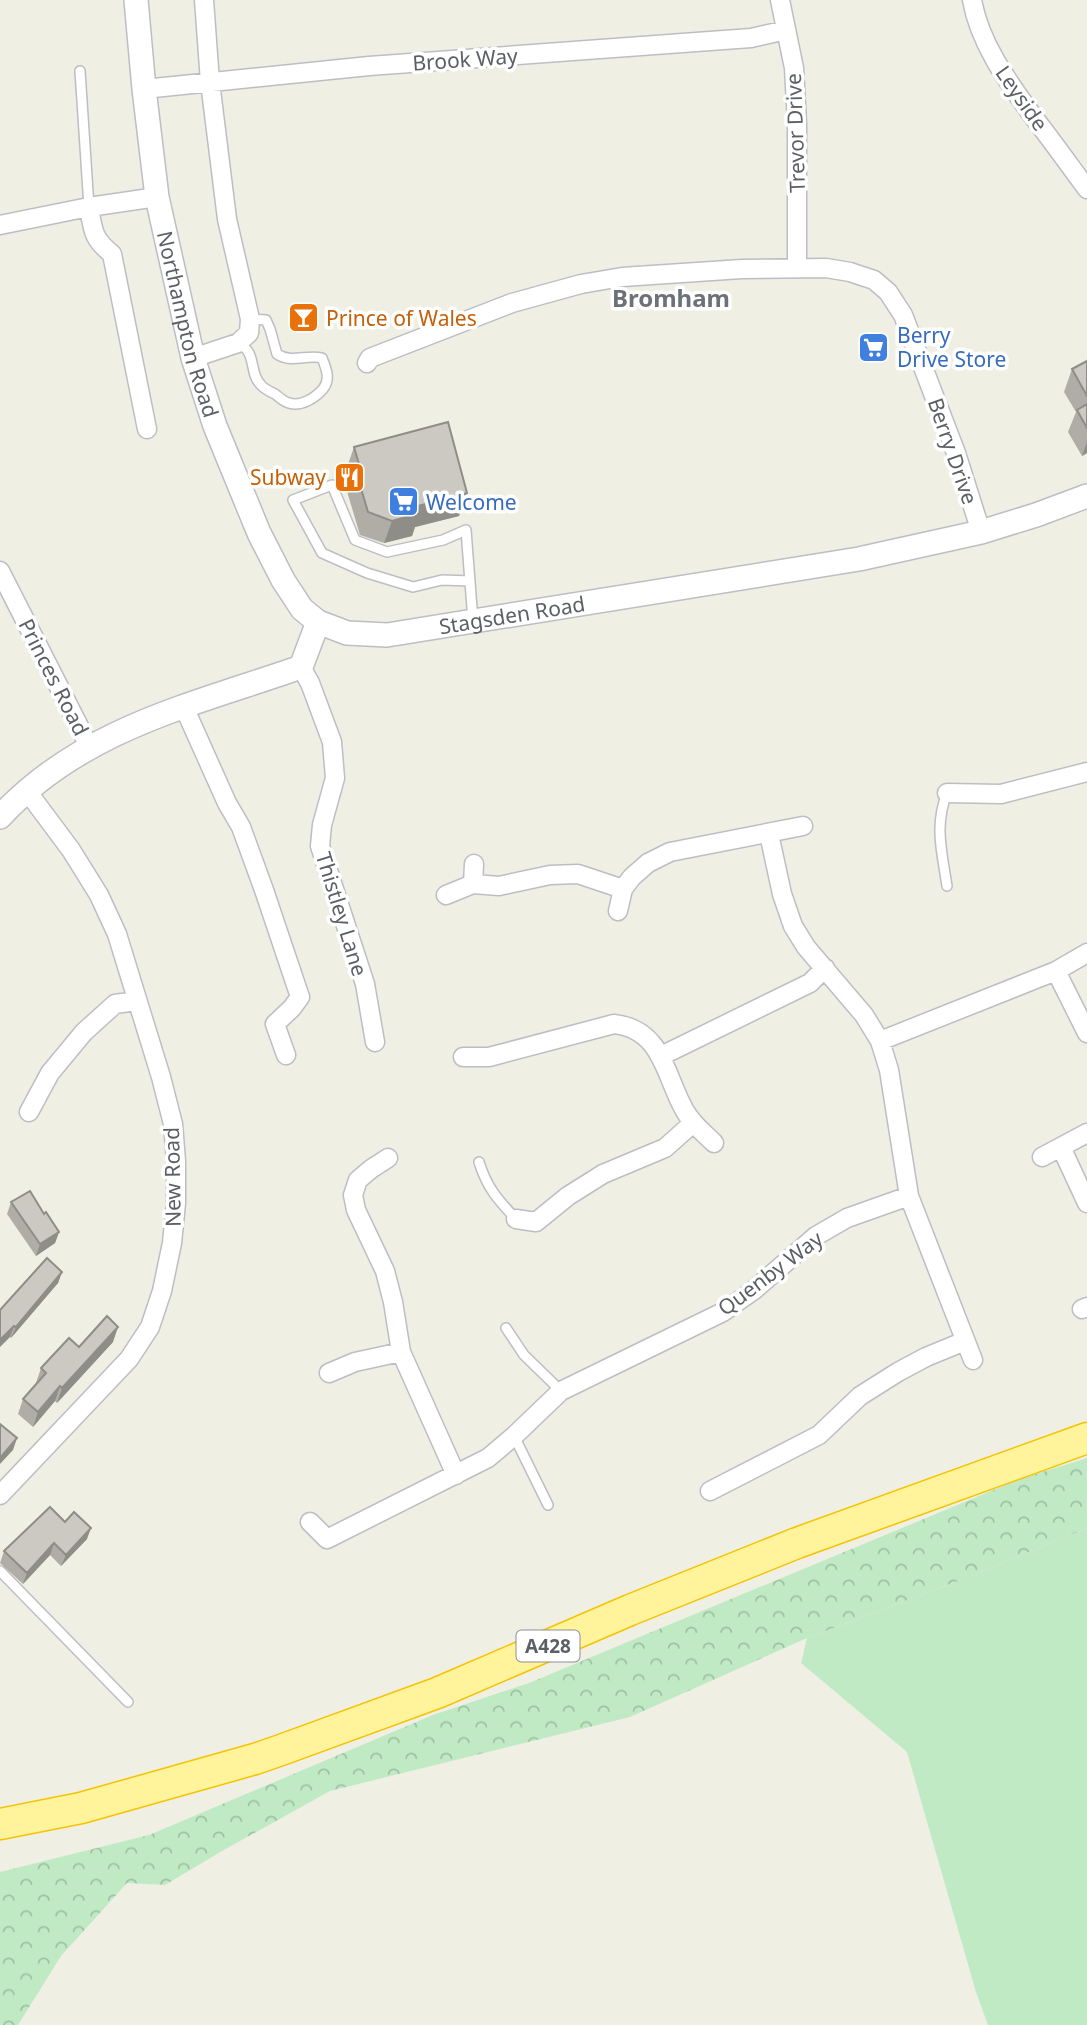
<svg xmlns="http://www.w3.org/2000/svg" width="1087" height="2025" font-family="'Noto Sans',sans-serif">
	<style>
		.green { fill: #bfeac4 }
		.forest { fill: url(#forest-crowns) }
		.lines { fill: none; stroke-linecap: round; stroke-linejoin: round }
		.service-casing { stroke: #bcbec4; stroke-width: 12 }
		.minor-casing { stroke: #bcbec4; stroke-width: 21 }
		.tertiary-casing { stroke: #bcbec4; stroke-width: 26 }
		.trunk-casing { stroke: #f5c300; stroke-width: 33 }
		.service { stroke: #fff; stroke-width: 9 }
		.minor { stroke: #fff; stroke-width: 18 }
		.tertiary { stroke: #fff; stroke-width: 23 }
		.trunk { stroke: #fff49c; stroke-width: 30 }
		.wall { fill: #afada6 }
		.shaded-wall { fill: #8e8d87 }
		.building { fill: #cbc9c1; stroke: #8e8d87; stroke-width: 2 }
		.labels { text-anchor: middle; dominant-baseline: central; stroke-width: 7; stroke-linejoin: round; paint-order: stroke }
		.shield { fill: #fff; stroke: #8d9094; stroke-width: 2 }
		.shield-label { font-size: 19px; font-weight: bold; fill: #5c6066 }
		.street-label { font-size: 21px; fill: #5c6066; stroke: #fff }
		.food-label { font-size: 21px; fill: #c56008; stroke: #fff; text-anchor: start }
		.shop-label { font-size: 21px; fill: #366cbe; stroke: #fff; text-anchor: start }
		.quarter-label { font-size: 24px; font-weight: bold; fill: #6d7278; stroke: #fff }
	</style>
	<defs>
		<pattern id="forest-crowns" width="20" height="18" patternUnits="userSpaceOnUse" patternTransform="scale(1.75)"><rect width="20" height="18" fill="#bfeac4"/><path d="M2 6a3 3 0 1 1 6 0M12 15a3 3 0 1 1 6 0" fill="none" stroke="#9ec1a3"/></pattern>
	</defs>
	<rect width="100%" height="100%" fill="#f0efe4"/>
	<!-- green -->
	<path class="green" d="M1087 1528V2025H988L976 1992 907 1752 801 1663 807 1638 966 1578Z"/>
	<!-- forest -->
	<path class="forest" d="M1087 1458V1528L966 1578 807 1638 630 1717 330 1791 222 1851 165 1885 127 1883 61 1956 18 2025H0V1872L149 1835 433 1715 529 1683 1020 1479Z"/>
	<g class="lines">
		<defs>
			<path id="service" d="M80 71 89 207
				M238 343C258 353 248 372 261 385 264 389 271 392 275 394 279 397 284 402 289 403 301 407 315 398 323 389 331 379 326 368 322 358 306 354 292 364 277 354L270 329 266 320 250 319
				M470 581 442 580 413 587 367 573 322 553 293 500 332 485 355 540 387 552 443 540 466 530 473 621
				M947 793C934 826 942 852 947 886
				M479 1162C487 1188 498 1200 516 1219
				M506 1328 524 1355 561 1391
				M514 1436 548 1505
				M0 1571 128 1702"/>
			<path id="minor" d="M780 0 794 68 797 123V268
				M972 0C980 45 1009 83 1035 119 1053 142 1070 166 1087 189
				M144 89 369 66 751 38 786 30
				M89 207C93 231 93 239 112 254L147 429
				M0 225 89 207 157 197
				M193 358 238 343 249 333 250 319 227 219 210 82 204 0
				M367 363 370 358 512 303 581 284 622 277 742 269 826 268 850 272 874 280 888 292 903 315 956 453 981 532
				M0 571 89 746
				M301 667 310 683 332 742 335 778 322 825 320 846 365 984 375 1042
				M184 707 227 803 241 827 264 890 300 997 292 1008 275 1024 286 1055
				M947 793 1001 794 1087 772
				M769 834 782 894 793 926 806 947 864 1015 880 1041 889 1070 909 1196 973 1360
				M473 884 474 864
				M446 895 473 884 499 886 550 875 578 874 623 889
				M618 911 623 889 632 877 648 863 670 852 803 826
				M1056 971 1087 1033
				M880 1041 1056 971 1087 953
				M661 1056 810 983 825 968
				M463 1057H489L614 1024C663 1029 665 1077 685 1111 692 1124 704 1133 714 1143
				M29 1112 50 1073 84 1032 115 1004 137 1001
				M1061 1147 1087 1203
				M1042 1157 1087 1133
				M388 1158 371 1169 358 1180 353 1195 356 1210 385 1271 393 1302 401 1352 456 1475
				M516 1219 536 1222 568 1196 603 1174 665 1148 693 1123
				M1082 1309 1087 1307
				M329 1373 355 1362 401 1352
				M710 1491 819 1435 860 1396 898 1372 926 1357 965 1341
				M0 1495 129 1359 150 1327 162 1291 172 1243 176 1203V1161L173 1124 161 1077 117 934 99 895 71 850 27 791
				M310 1522 327 1539 488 1458 514 1436 561 1391 723 1312 754 1290 816 1236 847 1218 909 1196"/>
			<g id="tertiary">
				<path id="s1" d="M136 0 144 89 157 197 193 358 215 426 259 533 283 580 302 609 318 622 347 633 387 635 859 559 981 532 1036 515 1087 496"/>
				<path d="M0 817C81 729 192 705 301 667L318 622"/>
			</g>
			<path id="trunk" d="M0 1824 81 1808 255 1759 281 1750 437 1693 630 1610 797 1543 1087 1438"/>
		</defs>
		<!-- service casing -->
		<use href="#service" class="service-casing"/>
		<!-- minor casing -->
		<use href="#minor" class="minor-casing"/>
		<!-- tertiary casing -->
		<use href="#tertiary" class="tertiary-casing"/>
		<!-- trunk casing -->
		<use href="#trunk" class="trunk-casing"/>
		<!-- service -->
		<use href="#service" class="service"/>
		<!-- minor -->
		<use href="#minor" class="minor"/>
		<!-- tertiary -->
		<use href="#tertiary" class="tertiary"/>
		<!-- trunk -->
		<use href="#trunk" class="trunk"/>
	</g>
	<!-- wall -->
	<path class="wall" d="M1087 361V453L1082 456 1068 432 1076 412 1064 392 1072 369Z
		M354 447 467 493 459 516 415 527 412 536 384 543 360 535 346 488 349 480 346 470Z
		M11 1202 44 1214 59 1232 55 1243 36 1256 7 1214Z
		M62 1272 58 1283 11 1338 10 1337 0 1310Z
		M113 1342 57 1403 55 1401 33 1427 18 1414 23 1399 36 1384V1383L41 1368 79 1347Z
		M65 1522 87 1539 61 1566 50 1555 23 1584 0 1563 4 1551Z"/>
	<!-- shaded-wall -->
	<path class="shaded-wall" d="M1087 442V453L1082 456Z
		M467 493 459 516 415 527 412 536 384 543 392 521 418 506Z
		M59 1232 55 1243 36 1256 40 1244Z
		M62 1272 58 1283 11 1338 16 1327Z
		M14 1326 10 1337 0 1347V1340Z
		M118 1327 113 1342 57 1403 62 1388Z
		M60 1386 55 1401 33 1427 38 1412Z
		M17 1438 13 1450 0 1464V1458Z
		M91 1528 87 1539 61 1566 66 1555Z
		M54 1543 50 1555 23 1584 27 1573Z"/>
	<!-- building -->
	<path class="building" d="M1087 361V396L1072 369Z
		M1087 404V428L1077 410Z
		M448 422 467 493 418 506 420 513 392 521 368 512 354 465 359 464 354 447Z
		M30 1191 44 1214 46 1212 59 1232 40 1244 11 1202Z
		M47 1258 62 1272 16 1327 14 1326 0 1340V1310Z
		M107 1316 118 1327 62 1388 60 1386 38 1412 23 1399 46 1373 41 1368 69 1338 79 1347Z
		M0 1424 17 1438 0 1458Z
		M50 1507 65 1522 74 1512 91 1528 66 1555 54 1543 27 1573 4 1551Z"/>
	<!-- icons -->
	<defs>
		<symbol id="bar-square" viewBox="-11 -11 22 22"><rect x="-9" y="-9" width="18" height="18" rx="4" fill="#e8710a" stroke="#fff"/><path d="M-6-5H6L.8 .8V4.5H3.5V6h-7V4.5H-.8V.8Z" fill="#fff"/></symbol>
		<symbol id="supermarket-square" viewBox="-11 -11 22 22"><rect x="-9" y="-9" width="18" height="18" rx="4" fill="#3f7fe0" stroke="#fff"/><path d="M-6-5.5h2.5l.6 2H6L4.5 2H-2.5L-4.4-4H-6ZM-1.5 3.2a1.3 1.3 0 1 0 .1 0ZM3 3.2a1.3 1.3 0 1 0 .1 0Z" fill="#fff"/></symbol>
		<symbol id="restaurant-square" viewBox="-11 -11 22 22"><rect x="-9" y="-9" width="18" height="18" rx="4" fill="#e8710a" stroke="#fff"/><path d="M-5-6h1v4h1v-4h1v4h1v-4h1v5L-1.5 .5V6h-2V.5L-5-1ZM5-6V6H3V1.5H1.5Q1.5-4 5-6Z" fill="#fff"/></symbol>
	</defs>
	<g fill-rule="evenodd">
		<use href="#bar-square" x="286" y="300" width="35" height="35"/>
		<use href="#supermarket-square" x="856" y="330" width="35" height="35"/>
		<use href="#restaurant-square" x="332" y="460" width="35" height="35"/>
		<use href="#supermarket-square" x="386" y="484" width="35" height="35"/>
	</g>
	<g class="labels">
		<!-- shield labels -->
		<rect class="shield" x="516.5" y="1630.5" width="63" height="31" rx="5"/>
		<g class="shield-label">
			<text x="548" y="1646">A428</text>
		</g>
		<!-- street labels -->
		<g class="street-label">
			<text transform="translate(465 59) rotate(-4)">Brook Way</text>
			<text transform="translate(1022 98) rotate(55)">Leyside</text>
			<text transform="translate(795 133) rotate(-92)">Trevor Drive</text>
			<text stroke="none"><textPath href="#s1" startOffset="329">Northampton Road</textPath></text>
			<text transform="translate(953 451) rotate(71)">Berry Drive</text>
			<text stroke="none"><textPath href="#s1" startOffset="856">Stagsden Road</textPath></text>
			<text transform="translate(54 677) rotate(63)">Princes Road</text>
			<text transform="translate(342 914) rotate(73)">Thistley Lane</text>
			<text transform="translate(172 1177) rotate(-91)">New Road</text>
			<text transform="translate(770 1273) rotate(-37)">Quenby Way</text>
		</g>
		<!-- food labels -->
		<g class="food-label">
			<text x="326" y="318">Prince of Wales</text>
			<text x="326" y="477" text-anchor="end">Subway</text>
		</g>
		<!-- shop labels -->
		<g class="shop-label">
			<text x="897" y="335">Berry<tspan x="897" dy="24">Drive Store</tspan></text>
			<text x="426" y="502">Welcome</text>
		</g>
		<!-- quarter labels -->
		<g class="quarter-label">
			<text x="671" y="297">Bromham</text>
		</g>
	</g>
</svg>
